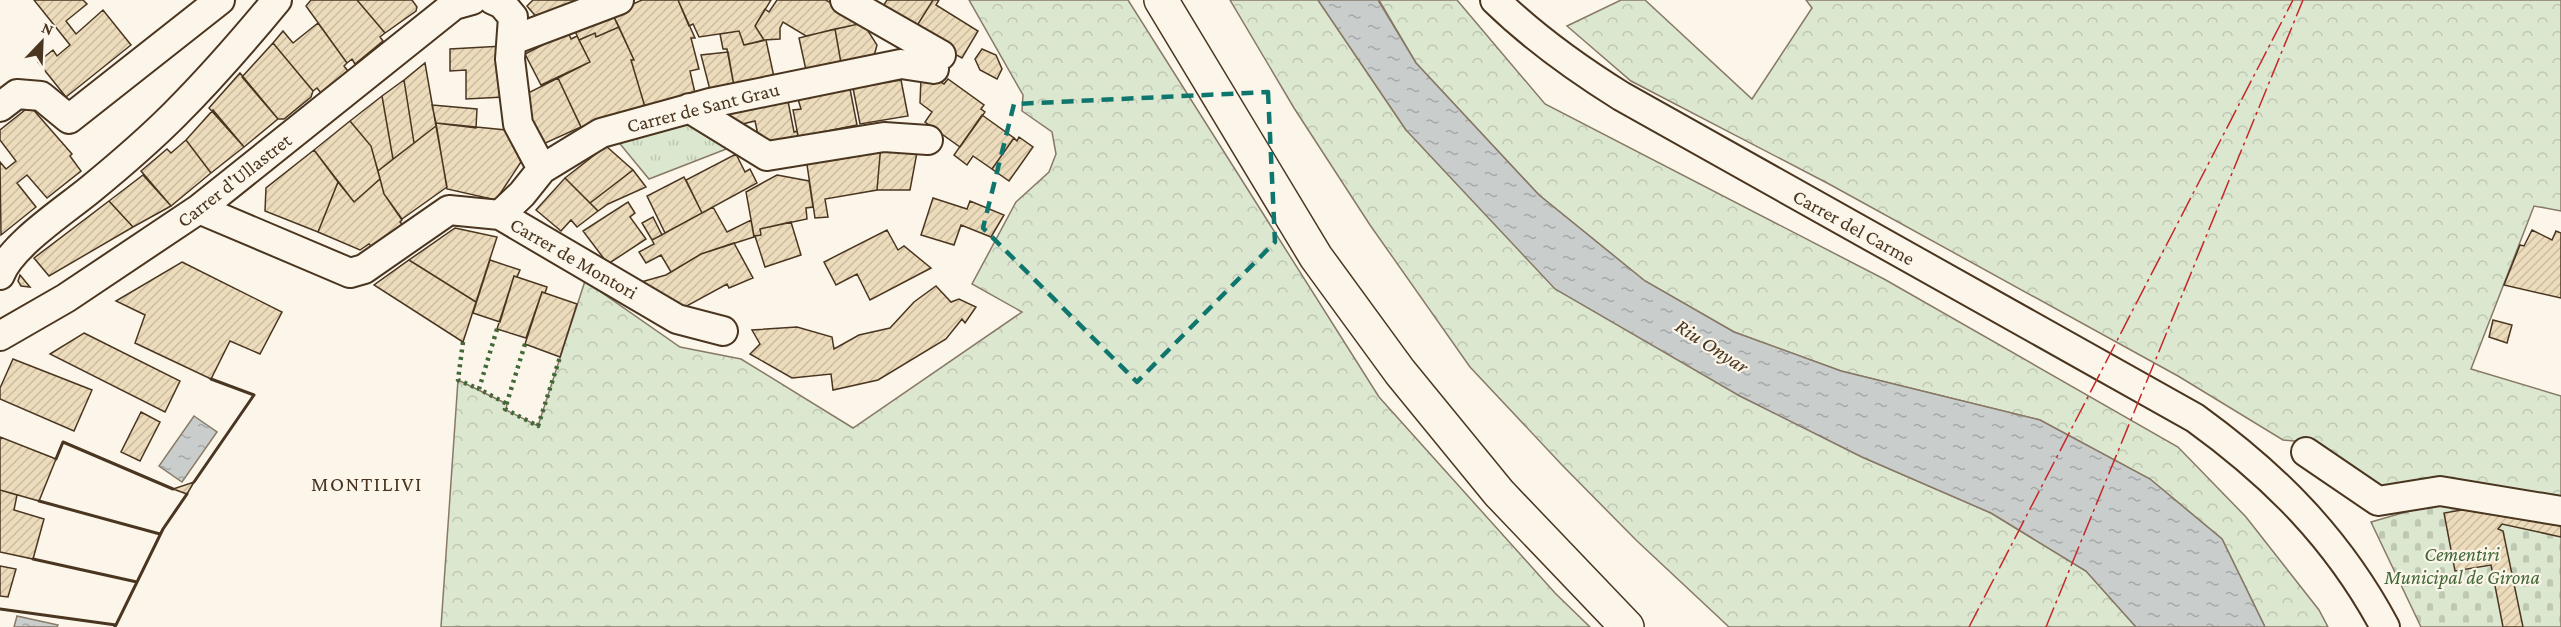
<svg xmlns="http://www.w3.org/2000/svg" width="2561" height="627" font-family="'Crimson Pro',serif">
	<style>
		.grass { fill: url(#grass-tufts); stroke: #887966; stroke-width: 1.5 }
		.forest { fill: url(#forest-crowns); stroke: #887966; stroke-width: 1.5 }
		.cemetery { fill: url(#cemetery-stones); stroke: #887966; stroke-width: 1.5 }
		.water { fill: url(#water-ripples); stroke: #887966; stroke-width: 1.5 }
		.building { fill: url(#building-hatch); stroke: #4a3520; stroke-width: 1.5 }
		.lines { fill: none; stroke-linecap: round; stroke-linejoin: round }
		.street-casing { stroke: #4a3520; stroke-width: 32 }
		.secondary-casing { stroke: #4a3520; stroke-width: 36 }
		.street { stroke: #fbf6e9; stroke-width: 28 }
		.secondary { stroke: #fbf6e9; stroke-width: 33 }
		.hedge { stroke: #436837; stroke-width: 4.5; stroke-dasharray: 3 4.5; stroke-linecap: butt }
		.wall { stroke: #4a3520; stroke-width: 3 }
		.power { stroke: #c62828; stroke-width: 1.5; stroke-dasharray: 21 4.5 3 4.5; stroke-linecap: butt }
		.marked { fill: none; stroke: #0f766e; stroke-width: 4.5; stroke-dasharray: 12 8; stroke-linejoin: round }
		.labels { text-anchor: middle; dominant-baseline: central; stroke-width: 4.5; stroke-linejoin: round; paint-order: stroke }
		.street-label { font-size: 20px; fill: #4a3520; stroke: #fbf6e9 }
		.park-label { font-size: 20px; font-style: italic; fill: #436837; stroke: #fbf6e9 }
		.water-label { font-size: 21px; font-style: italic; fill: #4a3520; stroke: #fbf6e9 }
		.neighbourhood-label { font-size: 21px; letter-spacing: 1.5px; fill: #4a3520; stroke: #fbf6e9 }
	</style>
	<defs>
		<pattern id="grass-tufts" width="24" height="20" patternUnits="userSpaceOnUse" patternTransform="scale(1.5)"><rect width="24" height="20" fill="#dce7d0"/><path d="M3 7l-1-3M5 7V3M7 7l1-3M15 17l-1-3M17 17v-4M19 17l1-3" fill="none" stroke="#bec7b2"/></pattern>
		<pattern id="forest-crowns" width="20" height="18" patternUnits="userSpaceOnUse" patternTransform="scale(1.5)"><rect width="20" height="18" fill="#dce7d0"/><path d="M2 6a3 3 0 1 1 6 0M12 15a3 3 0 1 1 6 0" fill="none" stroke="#bec7b2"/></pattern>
		<pattern id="cemetery-stones" width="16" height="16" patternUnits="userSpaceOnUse" patternTransform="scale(1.5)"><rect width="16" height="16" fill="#dce7d0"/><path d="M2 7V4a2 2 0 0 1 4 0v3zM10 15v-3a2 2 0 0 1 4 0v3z" fill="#bec7b2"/></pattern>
		<pattern id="water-ripples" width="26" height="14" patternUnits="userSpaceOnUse" patternTransform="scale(1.5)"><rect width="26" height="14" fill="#c9cecd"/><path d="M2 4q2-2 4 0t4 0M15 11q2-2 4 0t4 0" fill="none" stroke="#a5a8a6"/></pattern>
		<pattern id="building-hatch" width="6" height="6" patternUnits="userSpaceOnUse" patternTransform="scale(1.5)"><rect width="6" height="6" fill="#ecdcbc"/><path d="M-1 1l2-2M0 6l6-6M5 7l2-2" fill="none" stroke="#ccbda1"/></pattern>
	</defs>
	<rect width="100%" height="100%" fill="#fbf6e9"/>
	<!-- grass -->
	<path class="grass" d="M689 110 734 146 649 179 611 133Z"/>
	<!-- forest -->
	<path class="forest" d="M969 0H1128L1379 397 1555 593 1590 627H441L458 380 507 404 506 410 538 426 585 281 680 347 741 359 853 428 1022 312 972 284 1016 202 1049 172 1056 154 1052 132 1022 111 1023 95Z
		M1230 0H1318L1406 130 1738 395 1862 457 1991 513 2086 571 2136 627H1729L1636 540 1562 465 1470 367 1370 225 1294 108Z
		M1379 0H1457L1545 104 1884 279 2178 447 2246 517 2319 610 2328 627H2265L2222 539 2150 479 2040 420 1841 371 1734 332 1645 281 1539 195 1416 63Z
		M1621 0H1645L1752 99 1812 8 1806 0H2561V211L2534 206 2471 369 2561 396V501L2379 493 2305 442 2283 440 2178 376 1829 184 1631 81 1567 26Z"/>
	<!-- cemetery -->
	<path class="cemetery" d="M2444 501 2561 523V627H2421L2371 522Z"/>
	<!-- water -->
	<path class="water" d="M1318 0H1378L1416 63 1539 195 1645 281 1734 332 1841 371 2040 420 2150 479 2222 539 2265 627H2136L2086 571 1991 513 1862 457 1738 395 1555 289 1406 130Z
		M194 416 217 432 182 482 159 466Z
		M17 616 58 625 57 627H14Z"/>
	<!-- building -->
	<path class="building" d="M34 0H83L87 4 66 21 76 34 103 10 131 45 66 97 38 62 53 50 57 56 70 45Z
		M311 0H357L385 33 380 37 383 41 355 64 352 59 347 63 306 6Z
		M357 0H412L417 7 416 11 385 33Z
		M533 0H595L539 20 527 6Z
		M642 0H678L695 38H691L699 69 690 71 695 93 645 107 631 60H634L612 13Z
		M678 0H771L755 26 764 40 744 45 739 31 699 37 693 24 689 26Z
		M777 0H826L863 23 806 36 783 22 780 28V39L764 40 755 26 765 9 769 12Z
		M887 0H933L913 32 880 11Z
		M933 0H939L936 5 978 31 962 58 913 32Z
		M612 13 619 27 596 37 595 33 579 40 574 29Z
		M318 23 347 63 344 66 348 71 321 93 317 88 313 91 273 43 283 31 293 43Z
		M863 23 877 45 874 56 841 63 835 29Z
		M619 27 634 60H631L645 107 581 127 558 78 590 62 579 40 595 33 596 37Z
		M835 29 841 63 806 70 799 38Z
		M739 31 744 45 766 40 774 77 734 86 727 49H723L720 34Z
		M568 32 571 39 577 36 590 62 541 85 525 54Z
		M273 43 313 91 311 97 284 119H278L242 77Z
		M503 46 504 97 466 99V70L450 71V49Z
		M982 49 996 55 1002 69 997 79 980 70 975 59Z
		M728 52 734 86 710 90 701 55Z
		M425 63 436 126 414 143 404 80Z
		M240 73 278 119 244 147 209 108Z
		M558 78 581 127 541 145 522 96Z
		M921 78 936 79 944 84 948 79 984 105 981 109 985 112 960 147 925 122 932 112 920 103Z
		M404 80 414 143 393 159 382 96Z
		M901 80 908 116 860 124 853 88Z
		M850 89 857 125 817 133 819 142 800 146 793 110 801 109 798 99Z
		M382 96 393 159 378 171 371 146 350 121Z
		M788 101 794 132 797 131 800 146 761 149 755 121 730 127 727 112Z
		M432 105 477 109 476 128 436 123Z
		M30 106 72 154 70 156 81 171 47 198 27 175 17 183 36 207 1 235 0 162 6 169 16 161 0 140V130Z
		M213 110 244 147 211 173 186 140Z
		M982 115 1014 138 992 169 973 156 967 165 954 155Z
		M350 121 371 146 380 179 354 202 314 150Z
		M436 123 506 130 521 162 496 200 447 189Z
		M436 126 447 187 402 219 384 194 378 171Z
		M1019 137 1033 147 1009 181 992 169 1014 138 1017 141Z
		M186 140 211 173 171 206 141 171 167 149 171 153Z
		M881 144 877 190 825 199 828 217 815 218 806 158Z
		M881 144 918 147 910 190H877Z
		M606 146 633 170 590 203 565 178Z
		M314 150 338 182 318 232 265 211 266 188Z
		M736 154 745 172 750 169 757 183 702 213 686 180Z
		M633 170 646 187 608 204 598 211 590 203Z
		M143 175 171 206 133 227 109 201Z
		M777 175 809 181 813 207 806 208 807 219 760 229 761 235 754 236 746 192Z
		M684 177 702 213 665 233 647 196Z
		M565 178 598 211 577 227 571 220 561 231 536 210Z
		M380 179 384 194 402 220 400 222 403 225 372 247 369 244 360 250 318 232 338 182 354 202Z
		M933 198 967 209 970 201 1004 215 991 237 961 225 954 245 921 235Z
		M109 201 133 227 49 276 34 258Z
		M628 202 635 213 630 217 646 239 608 264 583 231Z
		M713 207 727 232 751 220 754 237 701 254 671 272 661 255 646 263 639 252 654 244 652 240Z
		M653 217 662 235 652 240 642 223Z
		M791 222 801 255 765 267 755 236 761 235 760 229Z
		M455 228 497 237 476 302 409 260Z
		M887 230 898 250 904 246 931 268 870 300 857 274 836 285 824 262Z
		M2532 230 2552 240 2556 231 2561 233V298L2504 285 2520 245 2524 246Z
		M734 243 753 278 729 288 727 284 685 307 641 282 666 275 701 254Z
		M409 260 476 302 463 342 374 285Z
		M490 260 520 270 517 277 514 276 500 322 473 313Z
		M182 262 282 312 260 354 230 341 211 379 135 343 145 315 116 301Z
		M20 275 30 287 21 286 18 281Z
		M514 276 547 287 545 293 542 292 526 338 497 329Z
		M936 286 951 302 959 299 976 307 965 323 962 319 946 339 878 380 833 390 831 374 792 378 750 354 760 344 752 330 797 327 832 337 834 349 859 335 890 328 914 302Z
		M542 292 577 304 560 357 525 344Z
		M2493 320 2512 325 2507 343 2489 337Z
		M84 333 180 381 165 412 50 354Z
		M13 359 92 390 74 431 0 399V388Z
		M141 412 160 422 140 461 121 452Z
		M0 437 56 459 39 501 0 490Z
		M194 482 187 494 173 489Z
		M0 490 17 495 14 510 44 519 33 559 0 552Z
		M2479 507 2561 523V537L2502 524 2498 529 2503 531 2523 627H2503L2491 565 2455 571 2444 513Z
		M0 566 16 569 8 597 0 596Z"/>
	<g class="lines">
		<defs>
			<path id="street" d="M493 0 502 4 513 17 510 59 518 124 542 169
				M845 0 941 55
				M1495 0C1533 37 1576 68 1621 96L2195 418C2275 476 2338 539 2385 627
				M513 40 619 0
				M0 107 17 94 41 96 69 119 220 0
				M689 108 767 156 884 137 928 140
				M199 209 350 273 364 269 449 210 500 215 677 319 723 331
				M500 215 522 194 542 169 601 133 710 103 901 64 934 69
				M0 275C11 245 67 209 92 188 120 165 148 141 174 115 210 79 244 40 277 0
				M0 336 66 298 199 209 454 5 472 0
				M2306 452 2378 501 2440 491 2561 511"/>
			<path id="secondary" d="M1161 0 1316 257 1400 372 1499 493 1627 627"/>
		</defs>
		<!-- street casing -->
		<use href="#street" class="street-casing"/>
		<!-- secondary casing -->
		<use href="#secondary" class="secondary-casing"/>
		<!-- street -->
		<use href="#street" class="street"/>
		<!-- secondary -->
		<use href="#secondary" class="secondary"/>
		<!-- hedge -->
		<path class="hedge" d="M497 329 479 389 507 404
			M463 342 458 380 479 389
			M525 344 505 409 538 426 560 357"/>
		<!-- wall -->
		<path class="wall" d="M56 459 63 442 173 489
			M194 482 254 395 211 379
			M39 501 160 534
			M33 559 137 582
			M0 609 116 625
			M115 627 163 529 187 494"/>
		<!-- power -->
		<path class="power" d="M1969 627 2293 0
			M2046 627 2303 0"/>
	</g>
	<!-- marked area -->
	<path class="marked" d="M1268 92 1275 242 1137 382 983 228 1014 104Z"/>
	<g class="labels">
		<!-- street labels -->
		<g class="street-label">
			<text transform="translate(703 107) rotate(-14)">Carrer de Sant Grau</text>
			<text transform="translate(234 180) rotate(-38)">Carrer d'Ullastret</text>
			<text transform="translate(1854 227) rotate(29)">Carrer del Carme</text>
			<text transform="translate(574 258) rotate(30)">Carrer de Montori</text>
		</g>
		<!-- park labels -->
		<g class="park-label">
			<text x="2462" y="554">Cementiri<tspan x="2462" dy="23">Municipal de Girona</tspan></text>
		</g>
		<!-- water labels -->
		<g class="water-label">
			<text transform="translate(1712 346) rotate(33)">Riu Onyar</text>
		</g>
		<!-- neighbourhood labels -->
		<g class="neighbourhood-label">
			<text x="367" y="484">MONTILIVI</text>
		</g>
	</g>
	<!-- north arrow -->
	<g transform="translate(42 42) rotate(23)" stroke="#fbf6e9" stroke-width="4.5" paint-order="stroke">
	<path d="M0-4.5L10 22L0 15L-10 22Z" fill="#4a3520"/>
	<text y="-9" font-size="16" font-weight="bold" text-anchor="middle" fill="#4a3520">N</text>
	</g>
</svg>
